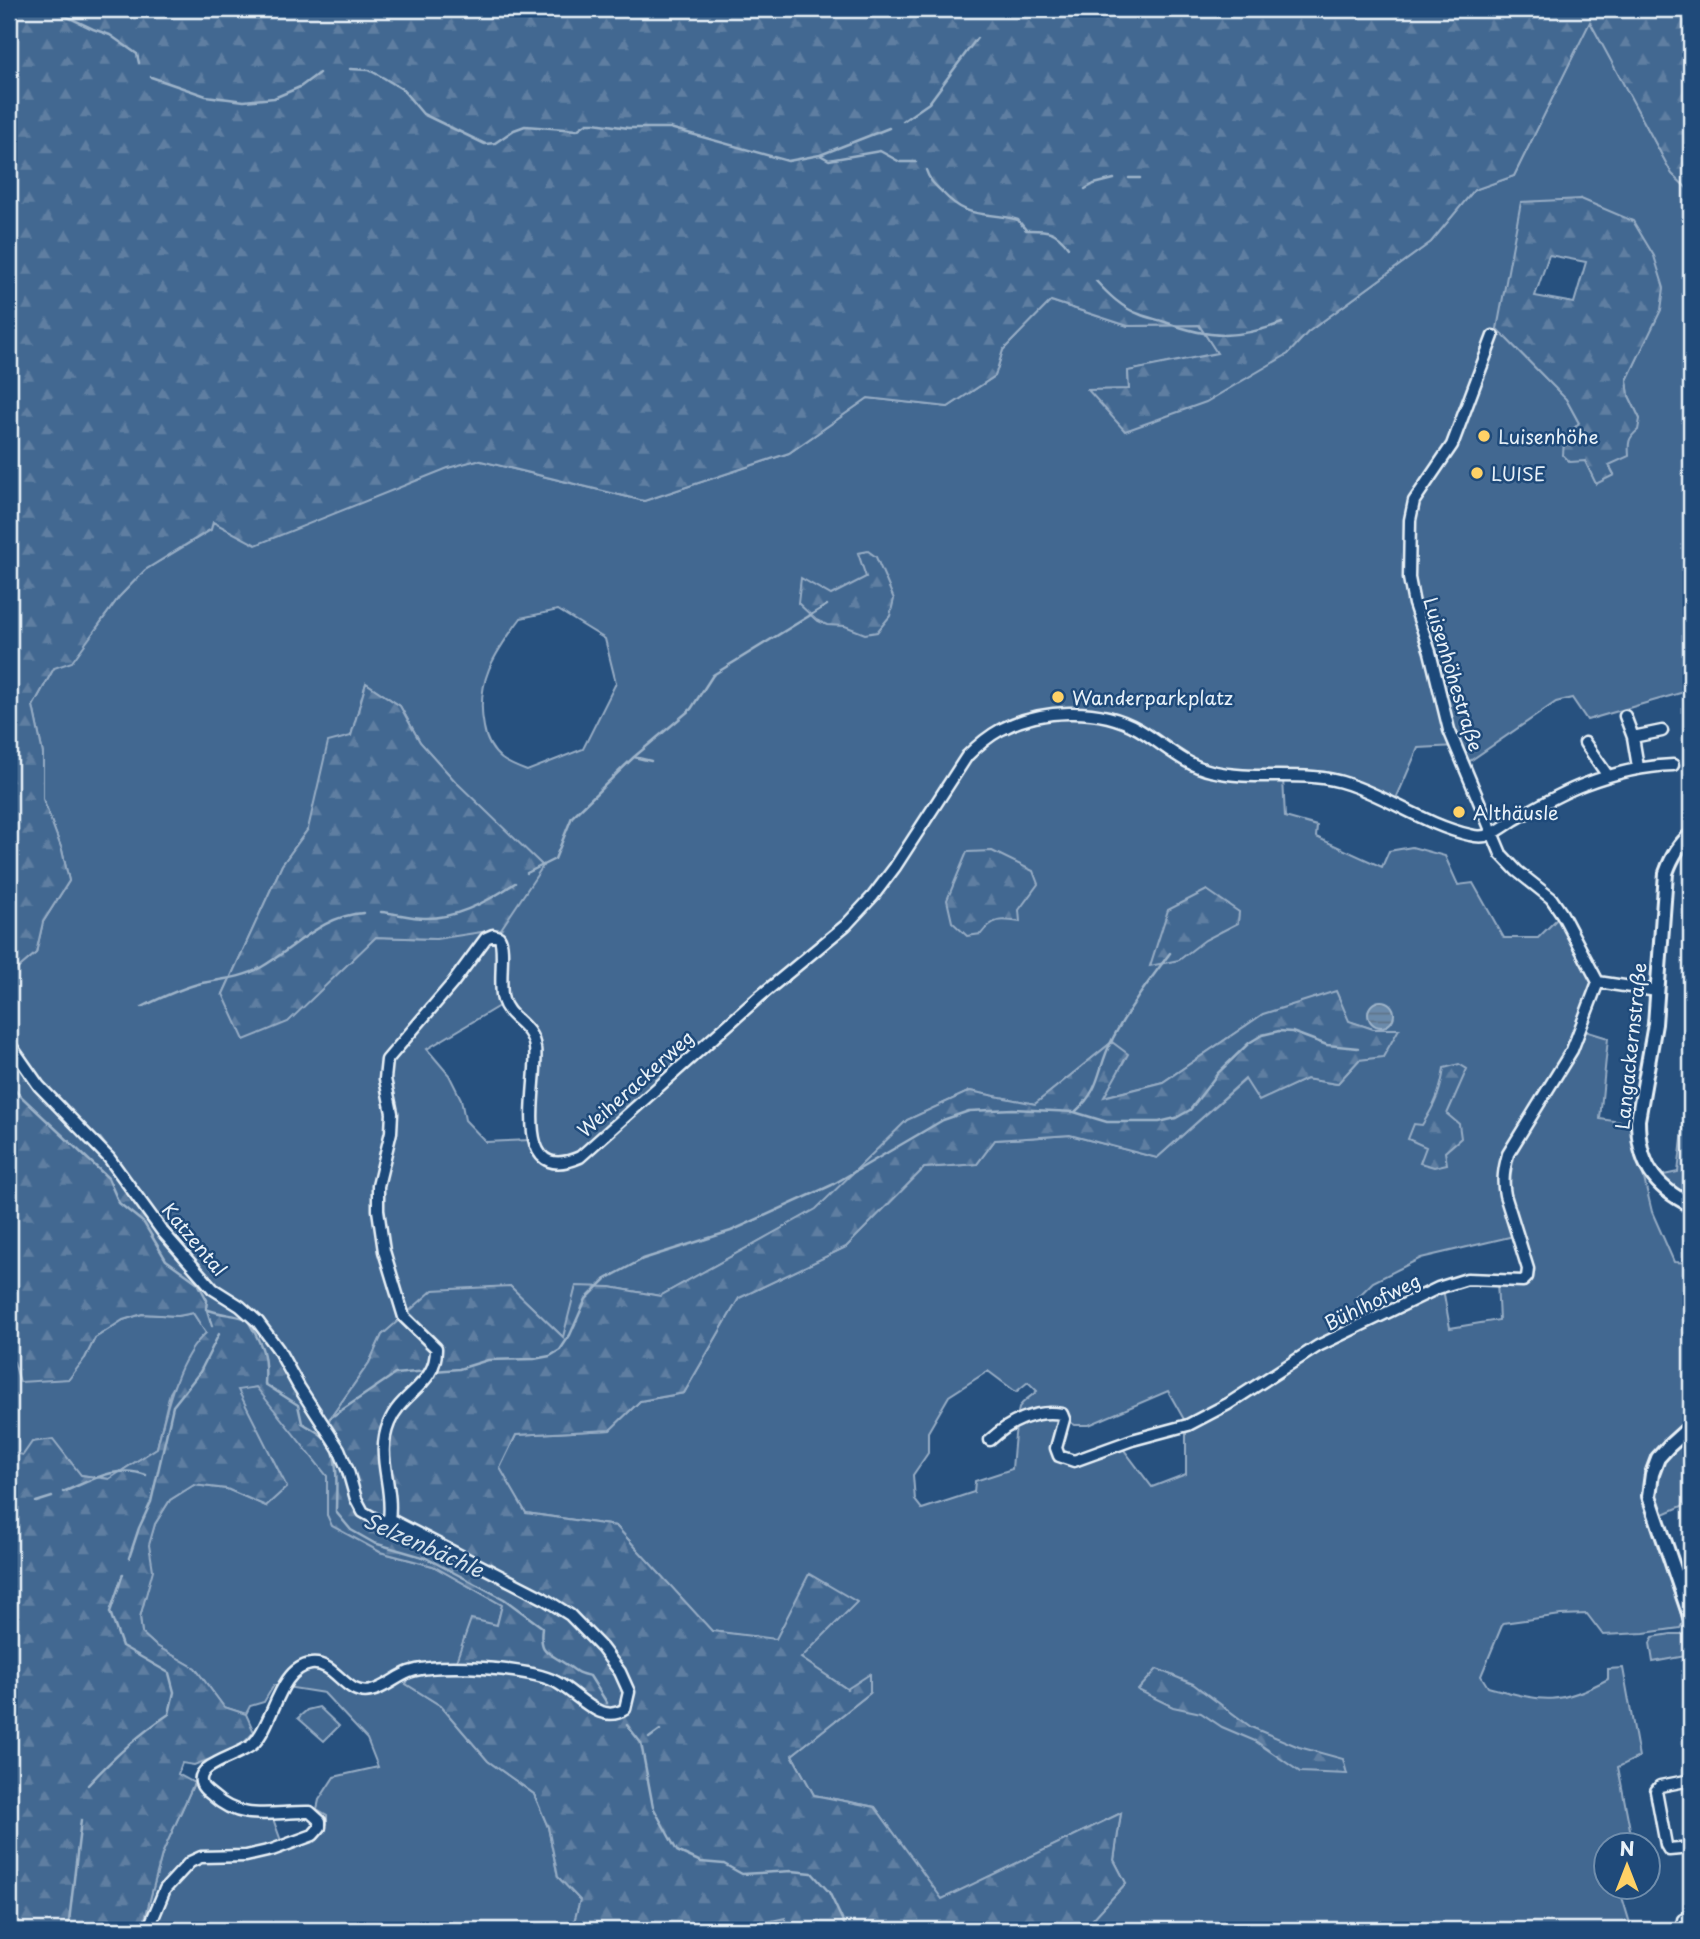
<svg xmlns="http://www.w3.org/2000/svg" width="1700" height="1939" font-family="'Playpen Sans',sans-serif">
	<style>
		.green { fill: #436891; stroke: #96acc4; stroke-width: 2; fill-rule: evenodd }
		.forest { fill: url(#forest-firs); stroke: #96acc4; stroke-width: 2; fill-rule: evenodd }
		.water { fill: url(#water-rules); stroke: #9db3c9; stroke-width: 2 }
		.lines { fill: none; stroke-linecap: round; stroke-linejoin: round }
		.stream { stroke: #9db3c9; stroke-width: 2.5 }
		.street-casing { stroke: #e8f1f8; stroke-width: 15 }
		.secondary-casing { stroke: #e8f1f8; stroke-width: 18 }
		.street { stroke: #1f4a7a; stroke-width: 10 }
		.secondary { stroke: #1f4a7a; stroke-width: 12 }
		.poi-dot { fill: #ffd166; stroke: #1f4a7a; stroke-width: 2.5 }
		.labels { text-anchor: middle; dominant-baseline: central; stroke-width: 5; stroke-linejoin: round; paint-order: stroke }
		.poi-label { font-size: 19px; fill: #e8f1f8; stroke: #1f4a7a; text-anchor: start }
		.street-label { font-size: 19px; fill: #e8f1f8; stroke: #1f4a7a }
		.water-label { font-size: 21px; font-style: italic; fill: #d5e2ec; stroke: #1f4a7a }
	</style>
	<defs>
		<pattern id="forest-firs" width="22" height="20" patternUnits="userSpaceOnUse" patternTransform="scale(1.75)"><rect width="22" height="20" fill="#436891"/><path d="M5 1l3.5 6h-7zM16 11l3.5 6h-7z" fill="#5e7ea1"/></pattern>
		<pattern id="water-rules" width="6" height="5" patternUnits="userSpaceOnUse" patternTransform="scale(1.75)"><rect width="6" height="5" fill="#6b8aaa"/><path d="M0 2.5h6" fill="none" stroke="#5e7388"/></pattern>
	</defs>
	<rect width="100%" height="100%" fill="#27517f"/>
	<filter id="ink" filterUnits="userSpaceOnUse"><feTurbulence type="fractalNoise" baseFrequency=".0143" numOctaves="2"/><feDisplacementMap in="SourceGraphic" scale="14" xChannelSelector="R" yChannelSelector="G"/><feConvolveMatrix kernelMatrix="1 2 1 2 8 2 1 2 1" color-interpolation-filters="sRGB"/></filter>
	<g filter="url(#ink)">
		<!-- green -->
		<path class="green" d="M1590 21 1672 174 1691 192V690L1587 720 1572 698 1556 702 1467 763 1457 746 1418 748 1396 799 1371 794 1349 784 1283 778 1285 817 1317 826 1316 837 1382 867 1389 851 1412 847 1445 856 1458 885 1473 883 1504 938H1538L1559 917 1594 983 1585 1031 1608 1038 1600 1119 1640 1125 1659 1176 1678 1172 1691 1064V1205L1642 1170 1652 1212 1674 1262 1691 1263V1502L1650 1520 1670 1569 1683 1623 1680 1628 1644 1633 1603 1635 1587 1614 1561 1615 1503 1623 1481 1676 1488 1687C1542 1701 1556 1707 1608 1679V1669L1623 1668 1639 1757 1618 1767 1631 1834 1615 1844H1606V1886L1619 1887 1632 1930H1101L1090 1922 1126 1883 1114 1860 1121 1813 941 1900 875 1807 814 1795 792 1755 870 1693 847 1689 800 1658 856 1602 776 1640 711 1631 616 1526 526 1513 499 1468 516 1435 610 1430 640 1401 684 1393 739 1298 846 1247 924 1168 977 1164 995 1140 1070 1135 1157 1158 1246 1079 1259 1100 1306 1079 1337 1084 1359 1060 1398 1029H1373L1348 1021 1263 1014 1163 1082 1103 1097 1112 1042 1035 1104 970 1091 907 1120 817 1209 660 1296 610 1287H576L564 1338 510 1286 404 1317 382 1335 369 1363 324 1427 221 1296 9 1043V976L36 953 43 922 69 881 62 850 43 799V754L33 706 54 668 93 633 119 597 145 570 211 530 212 522 477 460 644 501 789 453 868 398 948 407 995 376 1003 350 1051 301 1128 326 1199 325 1218 354 1128 371 1129 389 1125 430 1288 354 1308 332 1431 242 1474 190 1514 176ZM1581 199 1651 329 1627 380 1629 396 1640 419 1627 442 1609 465 1614 474 1596 483 1585 461 1564 441 1579 423 1566 399 1497 329ZM558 610 605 639 616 683 583 749 527 771C519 768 509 764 502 759 492 751 486 740 484 727 475 682 494 654 521 618ZM366 683 400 706 420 742 455 781 436 939 376 937 223 994 282 865 308 829 351 736ZM504 1003 535 1044 530 1140 486 1142 465 1120 461 1099 449 1075 427 1049ZM1518 1235 1527 1277 1497 1281 1499 1320 1450 1328 1442 1283 1370 1318 1357 1298 1373 1282 1421 1258ZM988 1371 1016 1392 1028 1382 1037 1391C1032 1396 1024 1400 1020 1406 1016 1412 1013 1458 1012 1469L975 1481 974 1492 922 1509 915 1500 913 1475 928 1453V1432L949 1396ZM1168 1391 1186 1423V1474L1152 1487 1121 1446 1072 1459 1060 1451 1067 1420 1075 1425H1089Z
			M193 1313 206 1333 170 1393 157 1448 109 1479 81 1475 9 1452V1357L14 1362 85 1358 95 1338 123 1320 142 1314 178 1316Z
			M257 1387 327 1476V1515L380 1552 433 1566 502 1605 497 1625 454 1666 413 1671 406 1684 441 1706 488 1761 534 1794 548 1827 558 1877 580 1900 572 1930H142L162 1854 194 1783 234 1814 242 1817 272 1816 284 1849 317 1836 327 1824V1815L317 1809 319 1800 334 1777 378 1767 367 1739 324 1693 274 1685 264 1702 250 1706 246 1714 224 1707 195 1668 155 1645 142 1633 140 1617 152 1570 148 1546 155 1524 170 1500 193 1485 227 1489 266 1506 237 1389Z
			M1671 1634H1687L1691 1644V1655L1653 1662 1650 1643 1653 1637Z
			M319 1707 339 1726 324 1741 298 1718 307 1710Z
			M785 1918 788 1930H745L759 1924Z"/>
		<!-- forest -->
		<path class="forest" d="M9 9H1691V192L1672 174 1590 22 1514 176 1474 190 1431 242 1308 332 1288 354 1206 402 1125 431 1088 390 1129 389 1128 371 1217 353 1199 325 1128 326 1051 301 1003 350 995 376 948 407 868 398 789 453 644 501 477 460 448 468 256 545 213 522 211 529 145 570 119 597 72 662 54 668 33 706 43 754V799L62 850 69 881 43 922 36 953 9 976Z
			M1581 199 1633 221 1654 256 1664 288 1661 310 1627 380 1629 396 1640 419 1638 430C1628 438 1628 443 1629 456L1609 465 1614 475 1596 484 1585 461 1570 462 1563 455 1564 441 1579 423 1566 399 1497 329 1521 202ZM1549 255 1586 262 1574 303 1535 296Z
			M868 551 876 557 894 599 890 616 877 632 865 634 845 626 827 625 816 620 798 603 801 578 831 595 866 577 858 553Z
			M366 683 400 706 420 742 455 781 543 866 501 929 436 939 376 937 288 1022 244 1040 223 994 282 865 308 829 328 742 351 736Z
			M992 851 1033 871 1038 884 1019 910 1020 922C1001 919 993 918 981 934L967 936 952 922 947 900 967 852Z
			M1207 890 1239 912 1238 923 1205 940 1179 960 1150 966 1168 910Z
			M1336 991 1349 1021 1373 1029H1399L1383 1057 1359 1060 1337 1084 1306 1079 1259 1101 1245 1079 1157 1158 1070 1135 995 1140 977 1164 924 1168 846 1247 739 1298 684 1393 640 1401 610 1430 516 1435 500 1468 526 1513 616 1526 712 1631 776 1639 809 1574 857 1602 801 1658 847 1689 870 1674V1693L792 1755 814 1795 875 1807 942 1899 1121 1813 1114 1860 1126 1883 1090 1922 1101 1930H788L785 1918 759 1924 745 1930H572L580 1900 558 1877 548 1827 534 1794 488 1761 441 1706 406 1684 412 1672 454 1667 471 1619 497 1625 502 1605 433 1566 380 1552 332 1526 327 1515V1476L256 1387 238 1390 287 1487 266 1506 227 1489 194 1485 170 1500 155 1524 149 1545 153 1570 140 1617 142 1633 155 1645 195 1668 224 1707 246 1714 254 1732 238 1749 194 1765 182 1763 178 1774 194 1783 162 1854 142 1930H9V1452L23 1455 32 1442 53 1439 81 1475 109 1479 157 1448C166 1411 177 1358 206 1333L193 1313 178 1316 142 1314 123 1320 95 1338 85 1358 69 1379 20 1382 14 1362 9 1357V1043L201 1276 258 1322 324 1427 369 1363 382 1335 433 1290 510 1286 563 1337 576 1286 610 1287 660 1296 816 1209 907 1120 970 1091 1035 1104 1112 1042 1128 1054 1104 1097 1163 1082 1263 1014Z
			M1459 1064 1467 1069 1447 1114 1459 1124 1461 1138 1445 1152 1447 1164 1434 1167 1420 1163 1426 1147 1408 1139 1414 1124 1422 1125C1435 1105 1441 1091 1444 1068Z
			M1157 1669 1193 1684 1251 1727 1299 1747 1343 1759 1347 1774 1300 1772 1255 1741 1222 1727 1201 1713 1173 1707 1138 1690Z"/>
		<!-- water -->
		<path class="water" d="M1368 1014a13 13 0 1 1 26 0a13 13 0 1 1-26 0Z"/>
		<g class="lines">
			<!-- stream -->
			<path class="stream" d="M51 9 93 29 110 35 137 54 139 63
				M350 69 369 70 384 78 402 89 423 114 485 144 495 143 514 130 525 126 577 130 587 123H594L628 128H670L788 161 820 155 829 160 880 151 900 162H916
				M151 77 206 96 244 101 274 98 300 87 319 73
				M903 121 929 103 977 38
				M820 155 889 128
				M926 170C929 180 935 185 942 192 969 221 985 211 1018 220L1026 230C1047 230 1055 229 1068 247
				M1129 178H1140
				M1085 189 1094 184 1114 179
				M1096 281C1108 294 1122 308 1139 314 1148 318 1157 319 1165 322 1210 339 1237 339 1282 323
				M634 757 651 761
				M527 873 555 859 572 817 634 757 691 709 713 675 827 605
				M381 912C396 913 410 918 424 918 457 919 489 901 515 883
				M142 1007C162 997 181 988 202 983 222 979 242 978 260 968 295 948 322 915 364 913
				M9 1085 108 1178 119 1203 144 1223 166 1260 198 1283 207 1300 206 1309C220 1315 233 1314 247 1319 262 1345 267 1353 265 1384L298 1405 302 1423C312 1429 323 1434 330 1444 339 1458 336 1495 336 1512L351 1530 374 1543 426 1558 504 1599 542 1627C539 1652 546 1651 564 1663 577 1671 573 1672 590 1676L607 1703
				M1076 1111C1102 1088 1097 1068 1112 1040 1128 1009 1149 981 1170 953
				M100 1138 170 1232
				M207 1310 212 1326
				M434 1371 459 1369 488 1360 534 1359 550 1356 560 1350 570 1335 586 1299 606 1279 643 1259 731 1231 832 1185 943 1120 969 1111 1013 1109 1074 1112 1107 1122H1159L1176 1118 1190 1110 1218 1073 1249 1043 1262 1035 1279 1031 1292 1032 1327 1045 1358 1048
				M330 1418 395 1374 427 1371
				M63 1492C90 1481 116 1464 146 1475
				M36 1502 52 1497
				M129 1558 139 1528 151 1502 173 1406 200 1372 219 1334
				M627 1725 641 1743 653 1807 677 1851 701 1862 724 1864 742 1874 792 1871 812 1873 829 1892 847 1930
				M649 1738 660 1730
				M88 1785C113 1758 139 1734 169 1714L174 1692 169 1673 122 1646 110 1612 123 1574
				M68 1930 81 1820"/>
			<defs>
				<path id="street" d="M1493 336 1452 445 1414 501 1410 520 1409 578 1414 604 1430 652 1449 730 1501 854 1517 871 1551 898 1562 914 1598 982 1657 991
					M1625 716 1633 737 1638 767
					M1633 737 1662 731
					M1585 743 1608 776
					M9 1043 39 1086 109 1158 162 1231 213 1289 240 1306 258 1322 278 1349 299 1387 339 1449 348 1471 356 1499 363 1512 381 1522 389 1519
					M990 1440C1009 1422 1036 1409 1062 1414L1064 1419 1056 1448 1059 1456 1074 1461 1132 1440 1188 1425 1228 1404 1318 1346 1438 1288 1467 1279 1523 1281 1527 1277 1528 1269 1505 1195C1502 1181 1504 1169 1508 1154L1572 1050 1598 982
					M389 1519C394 1486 375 1456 389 1423 402 1391 437 1385 436 1348L404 1317 384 1251 378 1210V1186L391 1132 392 1113 385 1079 387 1060 452 984 486 938 493 935 499 937C506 947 498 983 503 1000 509 1020 532 1023 535 1048 540 1079 508 1188 580 1157L759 997 846 925 873 896 895 867 967 756C977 746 987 737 1000 730 1039 709 1099 706 1138 729 1162 743 1184 765 1211 771 1256 782 1307 769 1348 784 1390 798 1426 825 1470 835 1477 837 1485 837 1491 834 1499 831 1506 825 1514 820 1537 807 1560 793 1585 784 1614 773 1642 766 1673 765
					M1691 1780 1660 1786 1656 1791 1666 1845 1669 1850 1691 1848
					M148 1930 165 1889 190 1862 201 1857 246 1856 272 1850 313 1835 320 1827V1821L310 1812C274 1811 242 1823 213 1796 210 1793 204 1790 202 1785 192 1764 242 1756 254 1743 274 1722 279 1668 311 1664 336 1661 345 1697 371 1691 385 1688 396 1677 409 1672 437 1662 530 1668 556 1682 578 1693 600 1726 625 1709L629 1692 620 1672 602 1648 570 1615 543 1598 389 1519
					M1683 1930V1920L1691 1916"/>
				<path id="secondary" d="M1691 835C1679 844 1671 859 1666 873L1655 1024 1638 1120C1638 1162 1653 1187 1691 1205
					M1691 1426 1669 1446 1658 1458 1652 1474 1649 1496 1691 1619"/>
			</defs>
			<!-- street casing -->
			<use href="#street" class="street-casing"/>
			<!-- secondary casing -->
			<use href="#secondary" class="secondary-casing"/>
			<!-- street -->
			<use href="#street" class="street"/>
			<!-- secondary -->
			<use href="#secondary" class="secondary"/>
		</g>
	</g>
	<!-- markers -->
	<g class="poi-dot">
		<circle cx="1484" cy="436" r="7"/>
		<circle cx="1477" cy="473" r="7"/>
		<circle cx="1058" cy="697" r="7"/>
		<circle cx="1459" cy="812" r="7"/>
	</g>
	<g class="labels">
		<!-- poi labels -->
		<g class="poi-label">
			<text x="1498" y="436">Luisenhöhe</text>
			<text x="1491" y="473">LUISE</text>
			<text x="1072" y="697">Wanderparkplatz</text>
			<text x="1473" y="812">Althäusle</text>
		</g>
		<!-- street labels -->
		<g class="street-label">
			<text transform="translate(1454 674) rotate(73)">Luisenhöhestraße</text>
			<text transform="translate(1630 1046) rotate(-84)">Langackernstraße</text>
			<text transform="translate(635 1083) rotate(-42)">Weiherackerweg</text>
			<text transform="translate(195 1239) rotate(50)">Katzental</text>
			<text transform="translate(1372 1301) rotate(-26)">Bühlhofweg</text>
		</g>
		<!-- water labels -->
		<g class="water-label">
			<text transform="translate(424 1544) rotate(24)">Selzenbächle</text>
		</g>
	</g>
	<!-- margin -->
	<rect width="1700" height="1939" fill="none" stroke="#1f4a7a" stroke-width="35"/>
	<rect x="18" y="18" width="1665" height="1904" fill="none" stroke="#e8f1f8" stroke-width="2.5" filter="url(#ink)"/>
	<!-- north arrow -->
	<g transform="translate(1627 1866)"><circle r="33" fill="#1f4a7a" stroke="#6f8dac" stroke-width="2"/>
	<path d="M0-5L12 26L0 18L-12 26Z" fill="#ffd166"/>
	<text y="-10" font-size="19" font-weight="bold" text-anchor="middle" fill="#e8f1f8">N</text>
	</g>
</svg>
